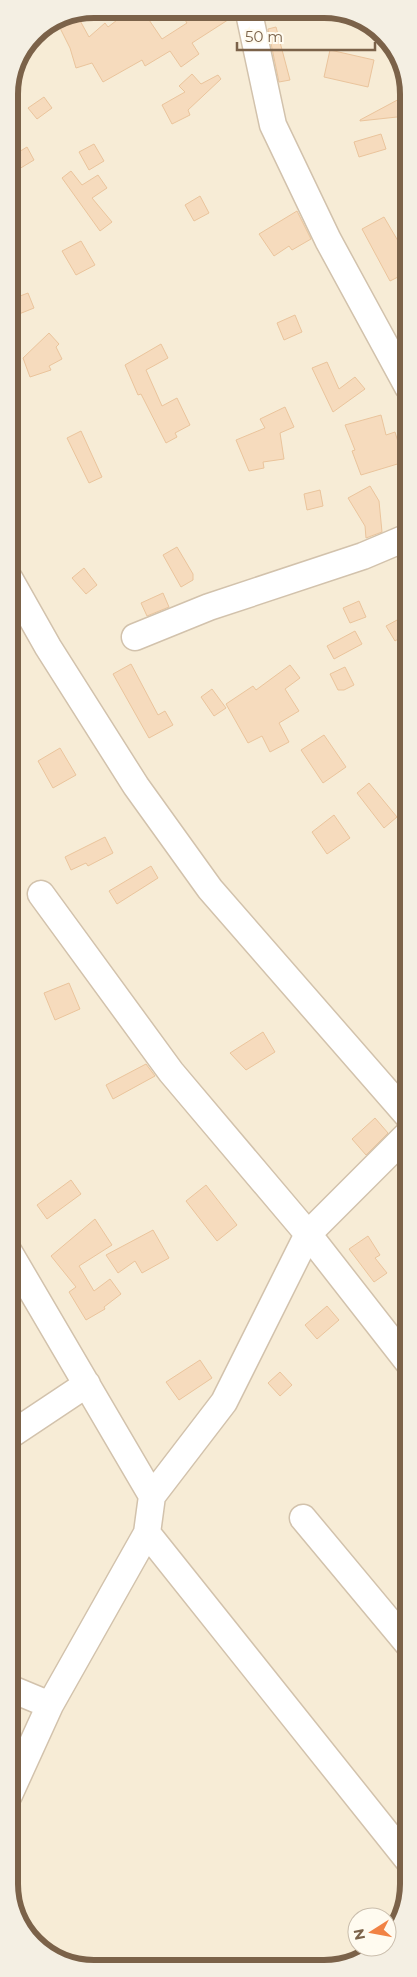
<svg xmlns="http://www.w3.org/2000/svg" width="417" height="1977" font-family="Montserrat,sans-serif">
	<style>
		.residential { fill: #f7ecd6 }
		.building { fill: #f6dbbd; stroke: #eac49c }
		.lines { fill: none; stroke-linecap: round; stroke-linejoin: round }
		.minor-casing { stroke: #d2c2ac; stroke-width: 29 }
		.minor { stroke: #fff; stroke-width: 26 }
		.rim { fill: none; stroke: #7b6249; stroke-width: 6 }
	</style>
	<rect width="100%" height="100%" fill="#fef8e8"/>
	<!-- residential -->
	<path class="residential" d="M345 12 387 38 408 83V1888L387 1935V1917H357V1947H376L345 1962 275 1967H77L30 1939 9 1894V89L34 33 62 15Z"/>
	<!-- building -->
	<path class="building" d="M234 13V16L192 43 199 54 181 67 170 51 145 66 142 60 103 82 92 63 76 68 70 48 58 24 77 15 89 37 105 23 108 27 125 14H145L162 39 187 23 181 14Z
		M276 27 290 80 279 82 268 29Z
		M330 50 374 60 368 87 324 77Z
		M192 74 201 84 218 75 221 79 188 110 190 115 172 124 162 105 185 92 179 86Z
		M44 97 52 108 37 119 28 108Z
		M403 97 408 105V111L397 117 360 121V120Z
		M381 134 386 149 359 157 354 142Z
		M94 144 104 161 89 170 79 152Z
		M27 147 34 160 9 175V158Z
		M71 171 82 185 98 175 107 188 92 198 112 222 100 231 62 178Z
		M200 196 209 213 194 221 185 205Z
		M297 211 311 239 292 250 289 246 274 256 259 234Z
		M384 217 408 258V272L390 281 362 229Z
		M81 241 95 265 76 275 62 251Z
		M9 270 20 296 28 293 34 308 9 318Z
		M295 315 302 332 284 340 277 323Z
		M49 333 59 344 56 347 62 359 49 366 51 370 30 377 23 358Z
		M161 344 168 358 146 370 162 406 177 398 190 425 175 433 177 437 166 443 141 394 138 395 125 365Z
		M327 362 339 389 355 377 365 389 333 412 312 368Z
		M285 407 294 427 280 433 284 459 263 462 264 468 249 471 236 440 265 428 260 419Z
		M381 415 386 435 395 432 404 462 361 475 352 451 355 450 345 425Z
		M81 431 102 477 89 483 67 438Z
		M370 486 379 501 382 532 366 538 365 526 348 498Z
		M320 490 323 506 307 510 304 494Z
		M177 547 193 574V580L181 587 163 555Z
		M84 568 97 585 86 594 72 578Z
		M163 593 169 607 147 616 141 603Z
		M359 601 366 617 350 623 343 608Z
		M399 619 407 633 395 641 386 626Z
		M355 631 362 644 334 659 327 646Z
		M131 664 158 715 165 711 173 725 149 738 113 674Z
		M290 665 300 678 285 689 299 711 279 723 289 742 270 752 262 736 248 743 226 704 253 686 256 690Z
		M345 667 354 685 344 690H338L330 674Z
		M212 689 226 708 214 716 201 697Z
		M324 735 346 767 323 783 301 750Z
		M60 748 76 775 53 788 38 761Z
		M369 783 397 817 384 828 357 793Z
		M334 815 350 838 327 854 312 832Z
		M105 837 113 853 88 866 86 863 71 870 65 857Z
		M151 866 158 878 117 904 109 891Z
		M69 983 80 1009 55 1020 44 993Z
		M263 1032 275 1052 246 1070 230 1053Z
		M146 1064 155 1076 113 1099 106 1085Z
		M375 1118 388 1133 366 1155 352 1139Z
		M71 1180 81 1194 47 1219 37 1205Z
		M206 1185 237 1225 217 1241 186 1201Z
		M95 1219 112 1245 79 1266 94 1291 110 1279 121 1294 104 1307 105 1309 86 1320 69 1292 76 1287 51 1256Z
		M153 1230 169 1258 142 1273 135 1261 118 1273 106 1255Z
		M368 1236 380 1255 375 1258 387 1273 374 1282 349 1249Z
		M327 1306 339 1320 317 1339 305 1325Z
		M200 1360 212 1378 179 1400 166 1382Z
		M280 1372 292 1385 280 1396 268 1383Z"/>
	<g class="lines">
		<defs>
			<path id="minor" d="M249 13 273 125 328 240 408 387
				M9 578 48 647 136 786 210 889 408 1116
				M135 637 209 607 363 556 408 537
				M41 894 171 1072 308 1234 408 1362
				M9 1252 152 1496 147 1533 50 1705 9 1795
				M9 1436 87 1384
				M152 1496 224 1402 308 1234 408 1134
				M303 1518 408 1644
				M147 1533 408 1860
				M9 1688 50 1705"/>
		</defs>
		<!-- minor casing -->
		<use href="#minor" class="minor-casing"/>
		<!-- minor -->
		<use href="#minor" class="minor"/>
	</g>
	<!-- crop -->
	<path d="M0 0H417V1977H0ZM94 18H324A76 76 0 0 1 400 94V1884A76 76 0 0 1 324 1960H94A76 76 0 0 1 18 1884V94A76 76 0 0 1 94 18Z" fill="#f4efe3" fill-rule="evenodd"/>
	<path class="rim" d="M94 18H324A76 76 0 0 1 400 94V1884A76 76 0 0 1 324 1960H94A76 76 0 0 1 18 1884V94A76 76 0 0 1 94 18Z"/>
	<!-- north arrow -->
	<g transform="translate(372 1932) rotate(259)"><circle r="24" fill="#fffbf0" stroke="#cabead"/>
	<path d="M0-4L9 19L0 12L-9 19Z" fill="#f18244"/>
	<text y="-8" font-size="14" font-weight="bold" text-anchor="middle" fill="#7b6249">N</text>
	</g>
	<!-- scale -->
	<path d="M237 42v8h138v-8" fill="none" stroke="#7b6249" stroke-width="2.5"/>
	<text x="245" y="42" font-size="15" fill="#7b6249" stroke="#fffbf0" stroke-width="4" paint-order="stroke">50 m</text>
</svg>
